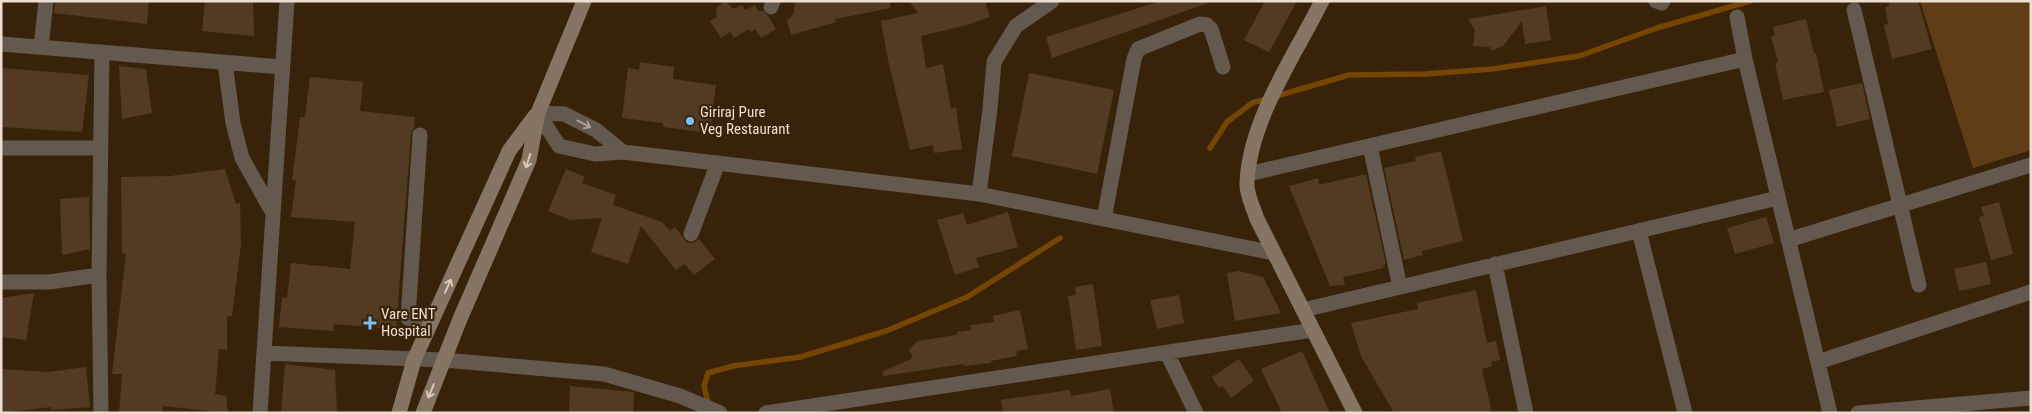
<svg xmlns="http://www.w3.org/2000/svg" width="2032" height="414" font-family="'Roboto Condensed',sans-serif">
	<style>
		.green { fill: #5f3e17 }
		.lines { fill: none; stroke-linecap: round; stroke-linejoin: round }
		.stream { stroke: #744602; stroke-width: 5.5 }
		.building { fill: #523b22 }
		.street { stroke: #64594e; stroke-width: 15 }
		.secondary { stroke: #867563; stroke-width: 15 }
		.oneway { stroke: #afa296 }
		.oneway2 { stroke: #d8c9ba }
		.poi-dot { fill: #7dbef9; stroke: #38230a; stroke-width: 2 }
		.labels { text-anchor: middle; dominant-baseline: central; stroke-width: 4.5; stroke-linejoin: round; paint-order: stroke }
		.poi-label { font-size: 15px; fill: #ecded0; stroke: #38230a; text-anchor: start }
	</style>
	<rect width="100%" height="100%" fill="#38230a"/>
	<!-- green -->
	<path class="green" d="M1920 1H2031V150L1973 168Z"/>
	<g class="lines">
		<!-- stream -->
		<path class="stream" d="M1210 148 1227 122 1252 103 1349 75 1425 74 1492 69 1579 56 1657 28 1750 1
			M709 406 704 386 708 373 733 366 800 357 886 331 967 297 1060 238"/>
	</g>
	<!-- building -->
	<path class="building" d="M55 1H149L147 24 54 13Z
		M205 1H253L254 36 202 31Z
		M726 1 733 9 742 5 745 10 755 5 759 12 762 10 768 16 776 29 761 38 755 29 751 32 749 29 734 38 730 32 721 38 710 21 717 17 716 8Z
		M795 1H890L891 8 835 19 836 22 791 35 787 21 794 13Z
		M909 1H985L990 17 967 25 921 36 926 68 943 64 951 109 956 108 962 149 934 153 933 145 910 150 888 60 881 21 918 13Z
		M1161 1H1208V3L1052 58 1046 37Z
		M1265 1H1297L1269 52 1244 40Z
		M1888 1H1918L1932 49 1892 59 1884 25 1888 24 1885 7 1889 6Z
		M1546 6 1551 40 1525 44 1522 21 1504 45 1492 51 1490 47 1473 46 1475 30 1468 19Z
		M1806 19 1814 54 1816 53 1824 92 1783 100 1775 63 1778 62 1771 37 1775 35 1773 27Z
		M640 62 674 67 673 79 716 85 710 133 663 127V123L622 118 628 68 639 70Z
		M119 66 146 69 152 113 122 119Z
		M1 68 89 75 82 132 1 127Z
		M1029 73 1114 90 1097 174 1012 156Z
		M310 77 363 82 360 111 415 117 414 128 411 134 396 329 334 324 333 331 279 327 282 297 287 298 291 263 350 269 355 222 291 217 296 181 292 180 296 150 300 117H305Z
		M1862 83 1870 119 1837 127 1829 90Z
		M1441 151 1463 241 1422 251 1423 255 1404 260 1384 168 1416 161 1415 157Z
		M225 169 236 204 240 203 241 245 232 316H227V350L219 349 215 394 226 396 228 413 163 406V413H119L122 374H112L126 254 122 253 121 177 170 176Z
		M566 169 585 177 582 183 616 195 613 205 662 222 670 231 675 227 687 243H693L699 239 715 259 694 275 685 264 676 270 641 226 628 264 591 252 602 218 570 220 548 211Z
		M1366 174 1386 264 1383 265 1384 268 1343 277 1345 285 1330 286 1289 186 1318 178 1319 185Z
		M89 197 90 249 62 255 60 199Z
		M1999 202 2013 254 1991 260 1979 217 1984 216 1981 207Z
		M1008 212 1018 247 976 258 979 267 955 275 937 220 963 213 967 225Z
		M1766 217 1774 243 1735 254 1727 228Z
		M1986 262 1991 284 1959 291 1954 269Z
		M1239 271 1263 277 1281 313 1235 321 1227 273Z
		M1093 284 1102 346 1076 350 1068 296 1076 295 1075 287Z
		M1476 290 1487 343 1496 341 1500 360 1491 362 1492 366 1482 369 1492 413H1394L1361 356 1351 323 1418 309 1417 303Z
		M34 293 26 340 1 337V298Z
		M1179 295 1184 323 1157 329 1150 300Z
		M1020 310 1028 349 1017 351 1016 356 991 361V363L964 366V364L884 376 882 372 913 358 909 350 917 341 957 335V332L971 330 970 325 994 322 993 316Z
		M1302 351 1330 413H1282L1261 369Z
		M1239 359 1254 381 1231 398 1223 386 1218 387 1212 377Z
		M285 364 335 370 337 413H281Z
		M86 367 90 407 51 410V407L1 413V369L48 372Z
		M570 386 634 392 633 413H569Z
		M1110 389 1114 413H1003L1001 400 1070 390 1071 396Z"/>
	<g class="lines">
		<!-- street -->
		<path class="street" d="M1656 1 1662 3 1663 1
			M771 7 773 1
			M1854 10 1919 285
			M1737 17 1745 59 1830 413
			M1 44 282 67
			M41 47 46 1
			M225 63 233 123 242 158 273 213
			M538 113 559 146 595 154 623 152 979 194 1274 253
			M538 113 564 114 596 130 623 152
			M420 135 408 318 427 331
			M1370 146 1400 287
			M1 148H101
			M1248 174 1745 59
			M979 194 990 109 994 62 1016 26 1052 1
			M1104 219 1134 59 1138 49 1200 24 1207 25 1211 29 1223 67
			M1639 231 1685 413
			M691 234 718 163
			M1788 240 2031 165
			M1495 264 1526 413
			M1 282H49L99 275
			M1303 310 1778 198
			M264 353 444 360 604 374 680 396 720 413
			M1167 353 1196 413
			M1818 362 2031 292
			M101 413 99 275 102 52
			M260 413 287 1
			M766 413 1313 330
			M1858 413 2031 398"/>
		<!-- secondary -->
		<path class="secondary" d="M1322 1C1295 55 1249 121 1247 183 1246 194 1254 209 1257 219L1355 413
			M399 413 414 360 509 151 535 116
			M423 413 460 319 529 160 538 113 584 1"/>
	</g>
	<!-- one-way arrows -->
	<defs><path id="oneway-shaft" d="M-6 0H5M1.5-3L5.5 0L1.5 3" fill="none" stroke-width="1.6" stroke-linecap="round" stroke-linejoin="round" transform="scale(1.25)"/></defs>
	<use class="oneway" href="#oneway-shaft" transform="translate(584 124) rotate(28)"/>
	<g class="oneway2">
		<use href="#oneway-shaft" transform="translate(528 161) rotate(108)"/>
		<use href="#oneway-shaft" transform="translate(448 286) rotate(-66)"/>
		<use href="#oneway-shaft" transform="translate(431 391) rotate(112)"/>
	</g>
	<!-- markers -->
	<g class="poi-dot">
		<circle cx="690" cy="121" r="5"/>
		<path d="M367.5 315.5h5v5h5v5h-5v5h-5v-5h-5v-5h5z"/>
	</g>
	<g class="labels">
		<!-- poi labels -->
		<g class="poi-label">
			<text x="700" y="112">Giriraj Pure<tspan x="700" dy="17">Veg Restaurant</tspan></text>
			<text x="381" y="314">Vare ENT<tspan x="381" dy="17">Hospital</tspan></text>
		</g>
	</g>
	<!-- border -->
	<rect width="2032" height="414" fill="none" stroke="#ecded0" stroke-width="5"/>
</svg>
